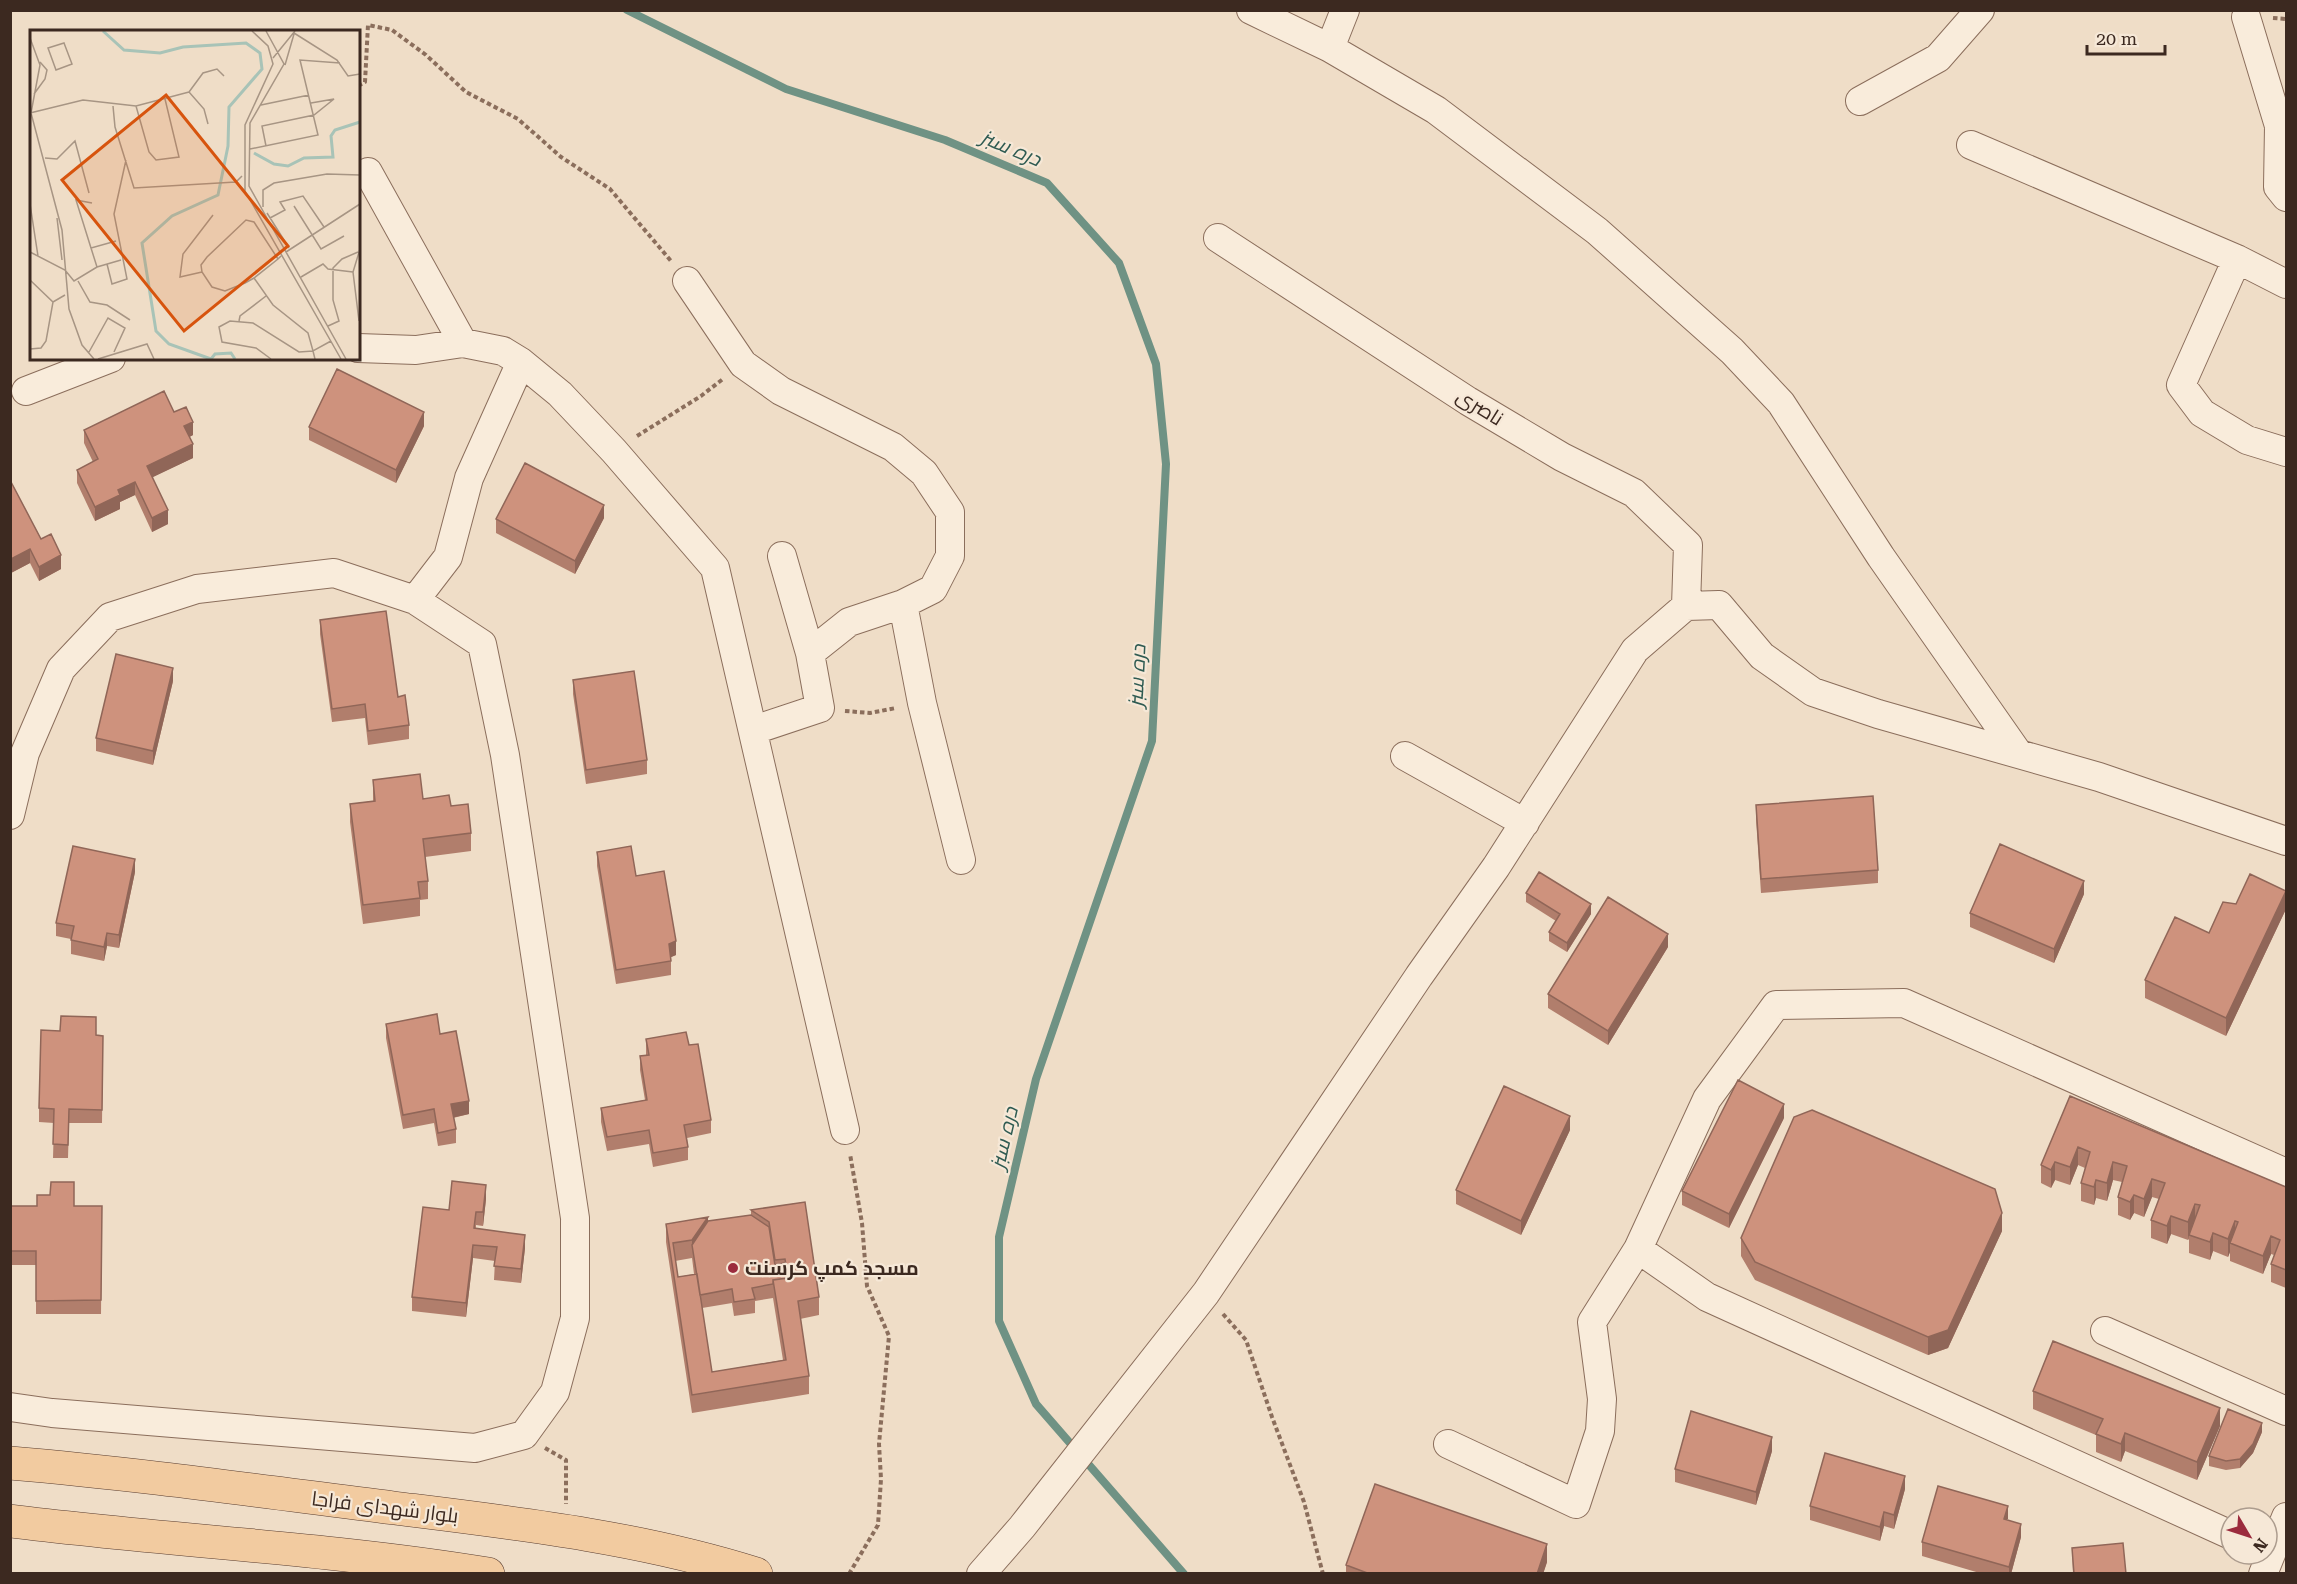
<svg xmlns="http://www.w3.org/2000/svg" width="2297" height="1584" font-family="'Roboto Serif',Cairo,serif">
	<style>
		.lines { fill: none; stroke-linecap: round; stroke-linejoin: round }
		.stream { stroke: #6f9284; stroke-width: 8 }
		.minor-casing { stroke: #8b6e5c; stroke-width: 30 }
		.major-casing { stroke: #593d30; stroke-width: 34 }
		.path { stroke: #8b6e5c; stroke-width: 4; stroke-dasharray: 4.5 3; stroke-linecap: butt }
		.minor { stroke: #f9ecdb; stroke-width: 28 }
		.major { stroke: #f2cba0; stroke-width: 33 }
		.wall { fill: #b17e6c; fill-rule: evenodd }
		.shaded-wall { fill: #906658 }
		.building { fill: #ce927d; stroke: #906658; stroke-width: 1.5 }
		.poi-dot { fill: #9b2b3d; stroke: #f6e8d7; stroke-width: 2 }
		.labels { text-anchor: middle; dominant-baseline: central; stroke-width: 4.5; stroke-linejoin: round; paint-order: stroke }
		.street-label { font-size: 20px; fill: #3c2920; stroke: #f6e8d7 }
		.poi-label { font-size: 20px; font-weight: bold; fill: #3c2920; stroke: #f6e8d7; text-anchor: start }
		.water-label { font-size: 21px; font-style: italic; fill: #2f5b52; stroke: #f6e8d7 }
		.inset-river { fill: none; stroke: #a8c3b7; stroke-width: 3 }
		.inset-road { fill: none; stroke: #a79584; stroke-width: 1.5 }
		.view { fill: #d7540e; fill-opacity: 0.15; stroke: #d7540e; stroke-width: 3 }
		.inset-edge { fill: none; stroke: #3c2920; stroke-width: 3 }
	</style>
	<rect width="100%" height="100%" fill="#efddc7"/>
	<g class="lines">
		<!-- stream -->
		<path class="stream" d="M627 10 786 89 945 140 1047 183 1119 263 1156 364 1166 464 1152 741 1036 1079 999 1237V1321L1036 1404 1184 1574"/>
		<defs>
			<path id="minor" d="M1251 10 1330 48 1436 110 1597 231 1732 351 1781 403 1881 557 2018 753
				M2246 17 2279 126 2278 187 2286 197
				M1330 48 1345 10
				M1860 101 1938 58 1980 10
				M1971 145 2237 259 2286 284
				M368 172 463 343 503 351 521 362
				M1218 238 1468 401 1562 457 1634 493 1688 545 1686 606
				M2237 259 2181 385 2202 413 2247 440 2286 452
				M687 281 743 364 781 391 893 447 924 473 950 512V556L933 589 903 604 849 622 810 653 820 708 754 730
				M358 348 416 350 463 343
				M26 391 111 358
				M782 556 810 653
				M415 600 448 557 469 478 521 362 560 394 614 451 715 568 845 1130
				M903 604 922 703 961 860
				M1405 756 1525 823
				M10 815 25 753 61 669 110 617 197 589 334 573 415 600 482 644 505 755 575 1218V1318L555 1392 524 1435 475 1448 52 1413 10 1407
				M1638 1249 1707 1297 2231 1535
				M2105 1331 2286 1411
				M1448 1444 1576 1504 1600 1431 1602 1399 1592 1322 1638 1249 1707 1099 1776 1005 1904 1003 2286 1173
				M981 1574 1022 1527 1206 1293 1419 976 1496 867 1635 650 1686 606 1719 605 1762 656 1813 692 1878 714 2099 777 2286 841
				M2263 1574 2286 1517"/>
			<path id="major" d="M10 1463C139 1474 266 1492 394 1508 515 1523 639 1537 756 1574
				M10 1521C169 1541 330 1548 488 1574"/>
		</defs>
		<!-- minor casing -->
		<use href="#minor" class="minor-casing"/>
		<!-- major casing -->
		<use href="#major" class="major-casing"/>
		<!-- path -->
		<path class="path" d="M2273 18 2286 19
			M358 86 365 82 368 25 392 30 426 55 466 92 518 119 561 157 610 189 671 261
			M637 436 701 396 723 379
			M845 711 870 713 896 708
			M1223 1314 1246 1340 1272 1417 1304 1502 1323 1574
			M545 1448 566 1460V1504
			M849 1574 878 1525 881 1479 879 1444 889 1336 867 1286 862 1223 850 1154"/>
		<!-- minor -->
		<use href="#minor" class="minor"/>
		<!-- major -->
		<use href="#major" class="major"/>
	</g>
	<!-- wall -->
	<path class="wall" d="M174 412 193 435 189 437 193 458 152 477 168 524 152 532 135 495 120 502V509L95 521 77 483V470L93 462 84 443V430Z
		M424 426 396 483 309 440V427Z
		M10 480 41 539 61 569 39 581 30 563 11 573 10 571Z
		M604 518 575 574 496 533V519Z
		M320 620 398 697 409 725V739L368 745 365 718 332 722 320 634Z
		M573 680 647 760V774L586 784 573 694Z
		M173 681 153 765 96 751V738Z
		M373 780 423 799 451 806 471 833V851L425 857 428 881V899L420 900V916L363 924 350 822V804L373 801Z
		M1756 805 1878 870V883L1761 893 1756 819Z
		M597 852 636 876 676 955 671 957V975L616 984 597 866Z
		M135 872 119 948 107 946 104 961 71 954V939L56 936V923Z
		M1526 893 1591 914 1567 952 1549 941V932L1556 921 1526 902Z
		M2084 894 2054 963 1970 927V913Z
		M2286 909 2226 1036 2145 998V980L2209 933Z
		M1668 947 1608 1045 1548 1008V994Z
		M386 1024 440 1034 469 1114 453 1118 456 1129V1143L438 1146 434 1123 403 1129 386 1038Z
		M96 1035 103 1036 102 1123H69L68 1158H53L54 1123 39 1122V1108Z
		M646 1039 689 1045 711 1120V1133L687 1138 688 1147V1160L653 1167 649 1144 607 1151 601 1122V1108L645 1100 640 1070V1056L646 1055Z
		M2070 1096 2286 1187V1288L2271 1282V1264L2274 1255 2271 1254 2263 1274 2230 1261V1252L2228 1257 2213 1251 2210 1260 2189 1253V1239L2188 1240 2171 1234 2167 1244 2151 1238V1220L2159 1199 2152 1197 2144 1217 2134 1213 2130 1220 2118 1215V1197L2122 1182 2113 1180 2107 1201 2096 1198 2094 1205 2081 1201V1183L2085 1168 2078 1165 2070 1185 2055 1180 2051 1188 2041 1183V1165Z
		M1784 1118 1729 1228 1682 1205V1191Z
		M1570 1130 1521 1235 1456 1204V1190Z
		M486 1199 483 1226 476 1225V1228L525 1248 521 1283 494 1280 495 1261 473 1258 466 1317 412 1311V1297L449 1210Z
		M805 1202 819 1297V1315L800 1319 809 1376V1394L692 1413 666 1242V1224L708 1221 751 1215V1210ZM692 1258 694 1274 678 1277 675 1261ZM773 1298 783 1360 712 1372 702 1308 732 1303 734 1316 755 1313V1301Z
		M10 1206H102L101 1314H36V1265H10Z
		M2002 1231 1948 1348 1928 1355 1755 1280 1741 1256V1238Z
		M2033 1391 2220 1426 2197 1480 2125 1451 2121 1462 2096 1452V1435L2033 1409Z
		M2262 1432 2253 1453 2240 1468 2226 1470 2209 1466V1456Z
		M1772 1451 1756 1505 1675 1482V1469Z
		M1905 1489 1894 1529 1884 1526 1880 1541 1810 1520V1506Z
		M2008 1520 2021 1537 2011 1574H1983L1922 1556V1542Z
		M2072 1548 2126 1574H2073Z
		M1547 1562 1543 1574H1346V1565Z"/>
	<!-- shaded-wall -->
	<path class="shaded-wall" d="M424 412V426L396 483V470Z
		M193 422V435L184 440V426Z
		M193 444V458L147 480V466Z
		M135 482V495L120 502V509L95 521V507L118 490Z
		M604 505V518L575 574V561Z
		M168 510V524L152 532V518Z
		M30 549V563L11 573V559Z
		M61 555V569L39 581V567Z
		M173 668V681L153 765V751Z
		M135 859V872L119 948V935Z
		M2084 881V894L2054 963V949Z
		M2286 891V909L2226 1036V1018Z
		M1591 904V914L1567 952V943Z
		M107 933V946L104 961V947Z
		M1668 934V947L1608 1045V1031Z
		M676 941V955L669 958V944Z
		M469 1101V1114L451 1118V1104Z
		M1784 1104V1118L1729 1228V1214Z
		M1570 1116V1130L1521 1235V1221Z
		M2078 1147V1165L2070 1185V1167Z
		M2055 1162V1180L2051 1188V1170Z
		M2113 1162V1180L2107 1201V1183Z
		M2152 1179V1197L2144 1217V1199Z
		M2096 1180V1198L2094 1205V1187Z
		M486 1185V1199L483 1226V1212Z
		M2134 1195V1213L2130 1220V1202Z
		M2195 1204V1222L2189 1235 2188 1240V1222Z
		M2002 1213V1231L1948 1348 1928 1355V1337Z
		M2171 1216V1234L2167 1244V1226Z
		M708 1217V1235L692 1245V1240Z
		M2235 1221V1239L2230 1243V1252L2228 1257V1239Z
		M2213 1233V1251L2210 1260V1242Z
		M525 1235V1248L521 1283V1269Z
		M2271 1236V1254L2263 1274V1256Z
		M473 1245V1258L466 1317V1303Z
		M2220 1408V1426L2197 1480V1462Z
		M2262 1423V1432L2253 1453 2240 1468V1459Z
		M2125 1433V1451L2121 1462V1444Z
		M1772 1437V1451L1756 1505V1492Z
		M1905 1476V1489L1894 1529V1515Z
		M2008 1506V1519H2004Z
		M1884 1512V1526L1880 1541V1527Z
		M2021 1524V1537L2011 1574H2009V1567Z
		M1547 1544V1562L1543 1574H1537Z"/>
	<!-- building -->
	<path class="building" d="M337 369 424 412 396 470 309 427Z
		M164 391 174 412 186 407 193 422 184 426 193 444 147 466 168 510 152 518 135 482 118 490 120 495 95 507 77 470 98 459 84 430Z
		M525 463 604 505 575 561 496 519Z
		M10 480 41 539 51 534 61 555 39 567 30 549 11 559 10 558Z
		M386 611 398 697 405 695 409 725 368 731 365 704 332 709 320 620Z
		M116 654 173 668 153 751 96 738Z
		M634 671 647 760 586 770 573 680Z
		M420 774 423 799 449 795 451 806 468 804 471 833 423 839 428 881 418 882 420 898 363 905 350 804 375 801 373 780Z
		M1873 796 1878 870 1761 879 1756 805Z
		M2000 844 2084 881 2054 949 1970 913Z
		M73 846 135 859 119 935 107 933 104 947 71 940 74 926 56 923Z
		M631 846 636 876 664 871 676 941 669 944 671 961 616 970 597 852Z
		M1539 872 1591 904 1567 943 1549 932 1560 914 1526 893Z
		M2250 874 2286 891 2226 1018 2145 980 2175 917 2209 933 2223 902 2236 904Z
		M1608 897 1668 934 1608 1031 1548 994Z
		M437 1014 440 1034 456 1031 469 1101 451 1104 456 1129 438 1133 434 1109 403 1115 386 1024Z
		M61 1016 96 1017V1035L103 1036 102 1110 69 1109 68 1145 53 1144 54 1109 39 1108 41 1030 60 1031Z
		M686 1032 689 1045 698 1044 711 1120 684 1125 688 1147 653 1153 649 1130 607 1137 601 1108 647 1100 640 1056 649 1055 646 1039Z
		M1738 1080 1784 1104 1729 1214 1682 1191Z
		M1504 1086 1570 1116 1521 1221 1456 1190Z
		M2070 1096 2286 1187V1270L2271 1264 2280 1240 2271 1236 2263 1256 2230 1243 2238 1222 2235 1221 2228 1239 2213 1233 2210 1242 2189 1235 2200 1205 2195 1204 2188 1222 2171 1216 2167 1226 2151 1220 2165 1183 2152 1179 2144 1199 2134 1195 2130 1202 2118 1197 2127 1166 2113 1162 2107 1183 2096 1180 2094 1187 2081 1183 2090 1152 2078 1147 2070 1167 2055 1162 2051 1170 2041 1165Z
		M1812 1110 1995 1189 2002 1213 1948 1330 1928 1337 1755 1262 1741 1238 1794 1117Z
		M452 1181 486 1185 483 1212H476L474 1228 525 1235 521 1269 494 1266 497 1247 473 1245 466 1303 412 1297 423 1207 449 1210Z
		M51 1182H74V1206H102L101 1300 36 1301V1251H10V1206H37V1195H50Z
		M805 1202 819 1297 798 1301 809 1376 692 1395 666 1224 708 1217 692 1240 673 1243 678 1277 697 1274 712 1372 786 1360 773 1280 788 1278 785 1259 775 1260 769 1222 751 1210Z
		M751 1215 769 1227 775 1265 785 1263 787 1278 773 1280V1284L752 1288 755 1299 734 1302 732 1289 700 1295 692 1245 708 1221Z
		M2053 1341 2220 1408 2197 1462 2125 1433 2121 1444 2096 1434 2103 1419 2033 1391Z
		M2228 1409 2262 1423 2253 1444 2240 1459 2226 1461 2209 1456Z
		M1691 1411 1772 1437 1756 1492 1675 1469Z
		M1825 1453 1905 1476 1894 1515 1884 1512 1880 1527 1810 1506Z
		M1375 1484 1547 1544 1537 1574H1370L1346 1565Z
		M1938 1486 2008 1506 2004 1519 2021 1524 2009 1567 1922 1542Z
		M2123 1543 2126 1574H2074L2072 1548Z"/>
	<!-- markers -->
	<circle class="poi-dot" cx="733" cy="1268" r="6"/>
	<g class="labels">
		<!-- street labels -->
		<g class="street-label">
			<text transform="translate(1480 407) rotate(32)">ناصری</text>
			<text transform="translate(385 1507) rotate(7)">بلوار شهدای فراجا</text>
		</g>
		<!-- poi labels -->
		<g class="poi-label">
			<text x="745" y="1268">مسجد کمپ کرسنت</text>
		</g>
		<!-- water labels -->
		<g class="water-label">
			<text transform="translate(1011 148) rotate(23)">دره سبز</text>
			<text transform="translate(1137 676) rotate(-87)">دره سبز</text>
			<text transform="translate(1004 1138) rotate(-77)">دره سبز</text>
		</g>
	</g>
	<!-- overview -->
	<g transform="translate(30 30)">
		<rect width="330" height="330" fill="#efddc7"/>
		<path class="inset-river" d="M73 1 94 20 130 23 153 17 216 13 230 23 232 39 199 77 198 116 188 165 142 186 112 213 126 301 139 314 181 329M224 123 244 134 258 136 274 128 303 127 301 106 305 100 330 92M181 329 185 324 201 323 205 329"/>
		<path class="inset-road" d="M222 1 238 16 243 34 215 95V161L311 329M236 1 254 34 220 93 219 156 316 329M264 3 307 30 318 46 330 44M0 8 10 35 1 83 32 200 39 279 52 315 64 329M34 13 42 34 26 40 18 18ZM243 28 265 1M255 35 264 4M4 64 15 49 17 40 10 32M231 75 279 65M83 76 85 97 104 158 206 152M106 76 119 122 126 130 149 127 135 69M0 83 53 70 106 76 159 62M178 94 174 79 159 62 173 43 187 39 194 46M236 116 232 96 284 85 304 69 281 73M220 119 288 105 270 30 310 33M15 128 27 129 45 111 59 163M212 146 206 152 215 161M0 174 8 226M264 176 291 219 314 206M233 177V160L244 153 297 144 330 145M237 183 259 218M27 188 32 230M240 188 255 180 250 172 273 166 294 197M61 218 46 170 62 173M0 222 35 240 44 251 67 237 91 230M256 222 330 174M248 229 224 192 216 190 177 227 171 235 172 242 182 257 195 261 215 253 224 248 248 229 251 226M77 234 82 254 97 249 84 184 96 130M67 237 61 218 86 211M172 242 150 247 153 224 183 185M271 247 293 234 298 239 323 242M224 248 243 275 278 303 283 321 301 311M0 250 23 272 35 265M48 251 60 272 77 275 100 290M209 291 210 286 236 266M329 291 323 242 330 219M298 296 309 291 303 270V238L312 229 328 222M0 319 11 318 16 311 23 272M59 322 78 288 95 298 84 322M68 329 117 314 124 329M241 329 226 318 192 312 189 297 200 291 223 293 269 322 283 321 285 329"/>
		<path class="view" d="M136 65 258 216 154 301 32 150Z"/>
		<rect width="330" height="330" class="inset-edge"/>
	</g>
	<!-- border -->
	<rect width="2297" height="1584" fill="none" stroke="#3c2920" stroke-width="24"/>
	<!-- north arrow -->
	<g transform="translate(2249 1536) rotate(129)"><circle r="28" fill="#f6e8d7" stroke="#ac9c8e" stroke-width="1.5"/>
	<path d="M0-4.5L10 22L0 15L-10 22Z" fill="#9b2b3d"/>
	<text y="-9" font-size="16" font-weight="bold" text-anchor="middle" fill="#3c2920">N</text>
	</g>
	<!-- scale -->
	<path d="M2087 45v9h78v-9" fill="none" stroke="#3c2920" stroke-width="3"/>
	<text x="2096" y="45" font-size="18" fill="#3c2920" stroke="#f6e8d7" stroke-width="4.5" paint-order="stroke">20 m</text>
</svg>
